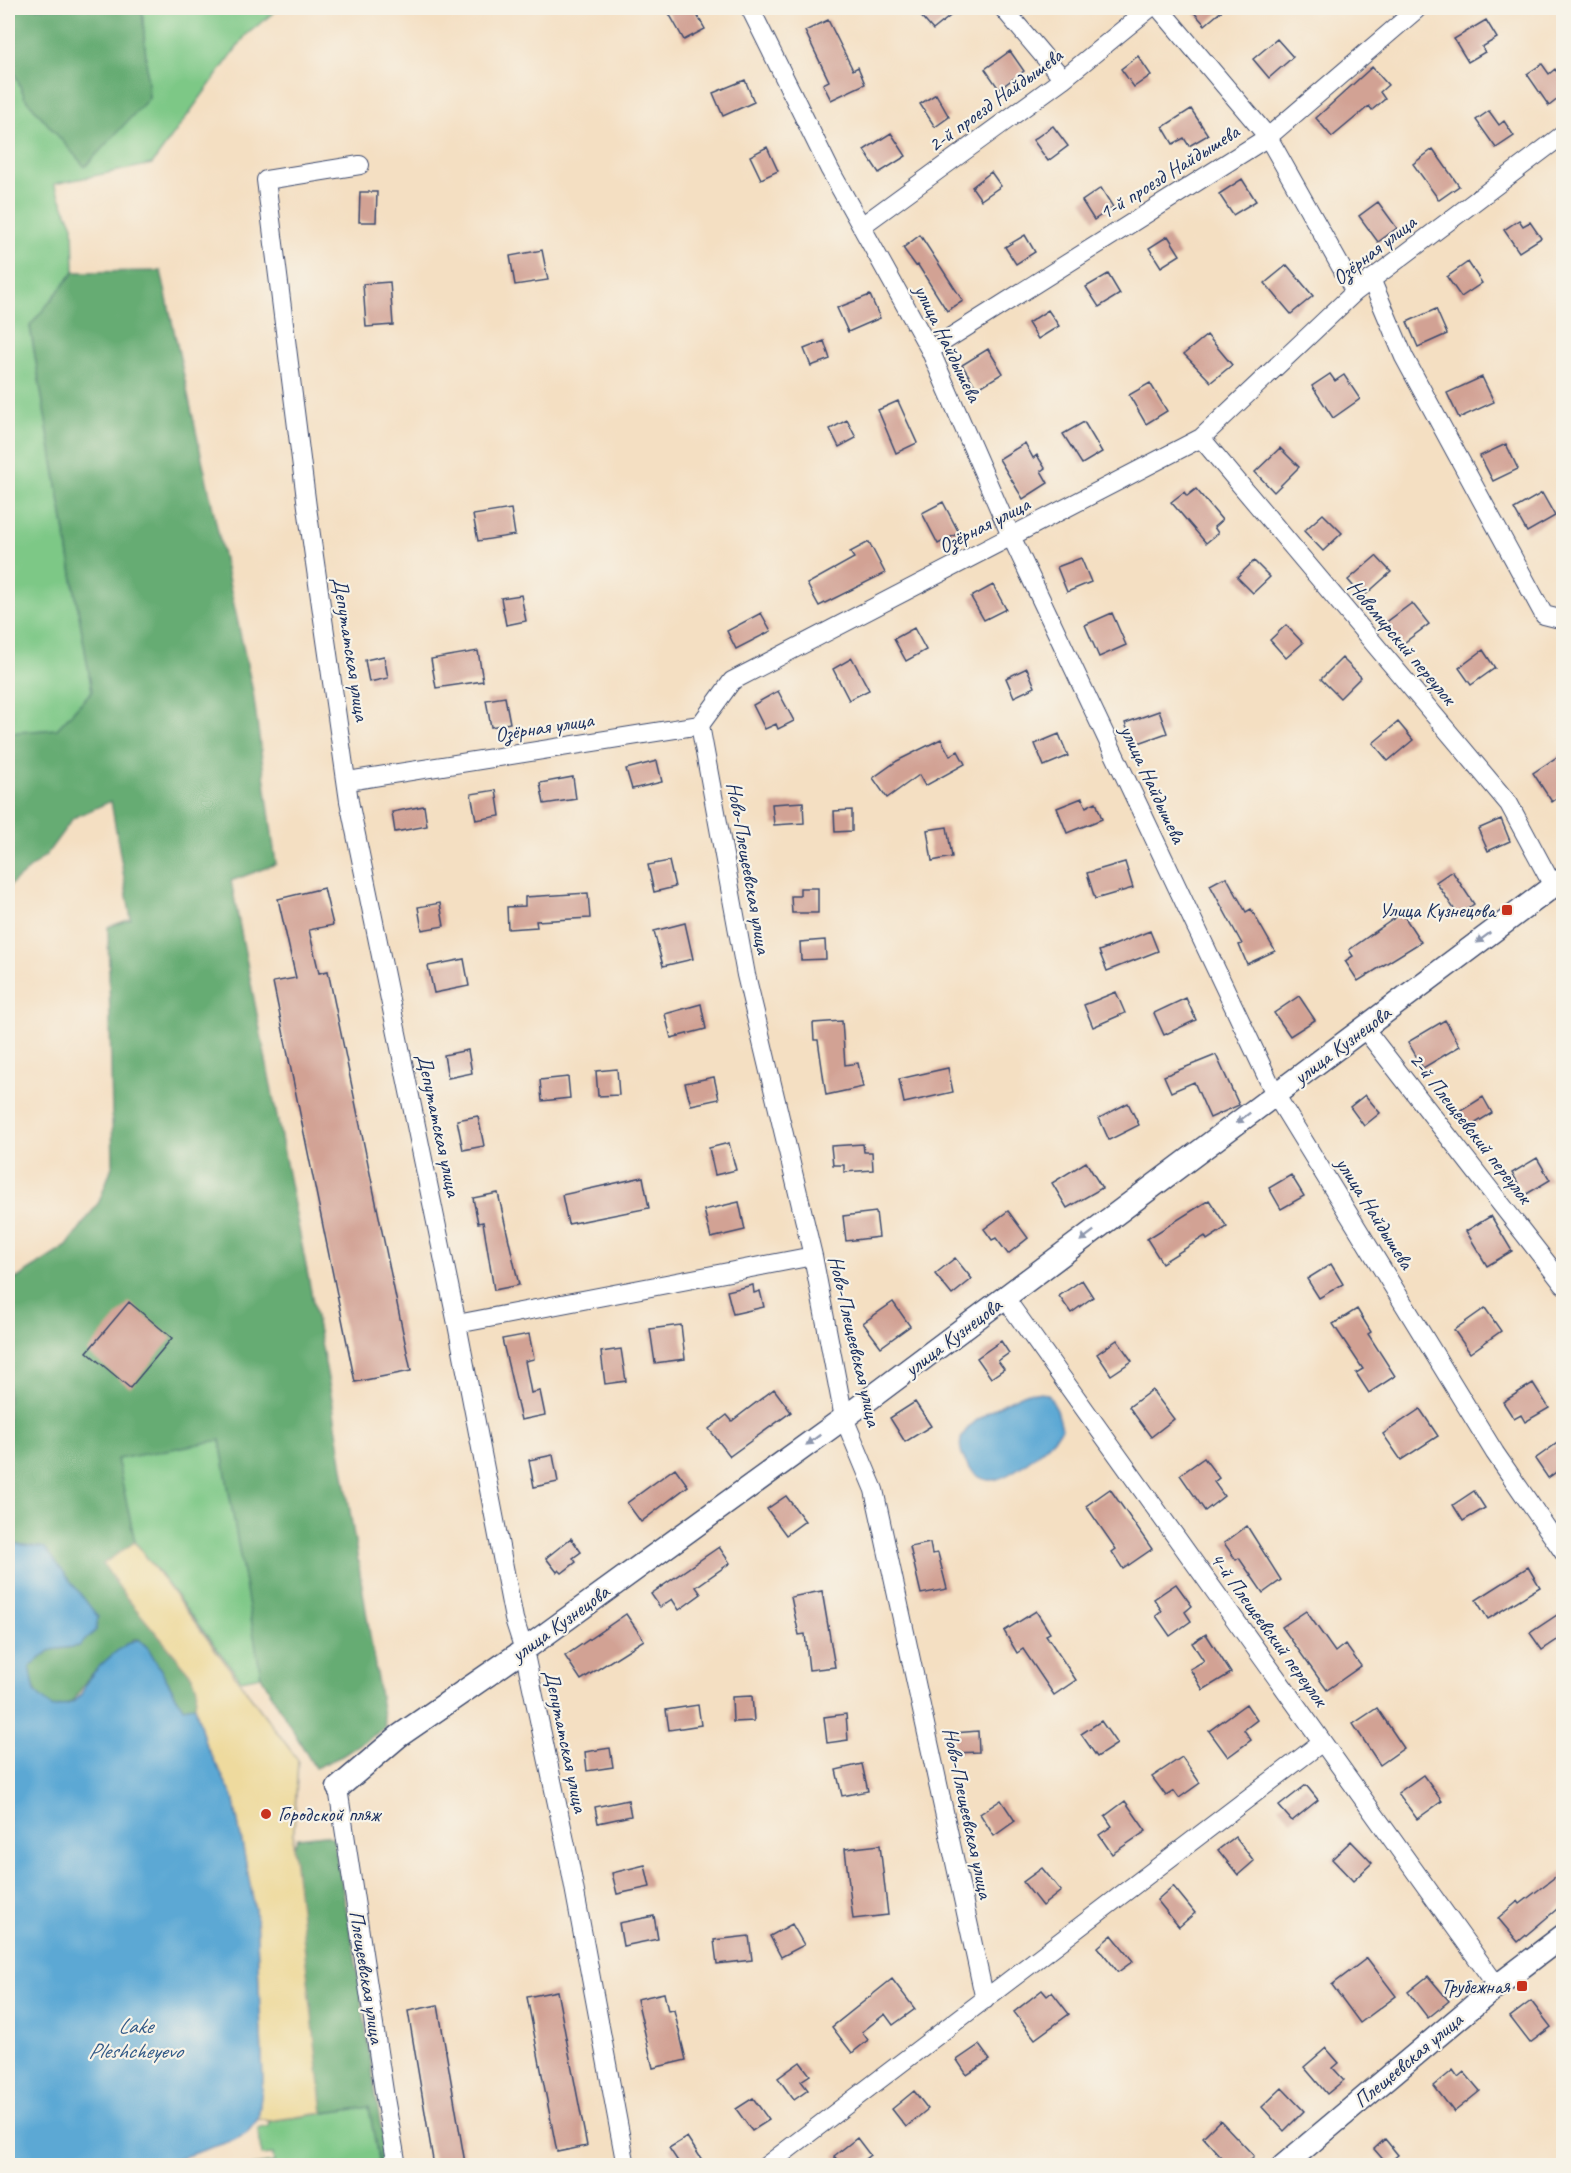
<svg xmlns="http://www.w3.org/2000/svg" width="1571" height="2173" font-family="Caveat,sans-serif">
	<style>
		.green { fill: #7dc886; stroke: #4c7c72; stroke-width: 1.5 }
		.forest { fill: #66ac73; stroke: #406e68; stroke-width: 1.5 }
		.sand { fill: #eeda9e; stroke: #84847e; stroke-width: 1.5 }
		.water { fill: #5ba8d4; stroke: #3b6c99; stroke-width: 1.5 }
		.building { fill: #d2a294 }
		.lines { fill: none; stroke-linecap: round; stroke-linejoin: round }
		.minor-casing { stroke: #3c496d; stroke-width: 20 }
		.tertiary-casing { stroke: #3c496d; stroke-width: 25 }
		.minor { stroke: #fff; stroke-width: 18 }
		.tertiary { stroke: #fff; stroke-width: 22 }
		.oneway { fill: #8d97ae }
		.poi-dot { fill: #c8321e; stroke: #f7f3e8; stroke-width: 2 }
		.labels { text-anchor: middle; dominant-baseline: central; stroke-width: 4.5; stroke-linejoin: round; paint-order: stroke }
		.street-label { font-size: 21px; fill: #1b2f5e; stroke: #f7f3e8 }
		.poi-label { font-size: 21px; fill: #1b2f5e; stroke: #f7f3e8; text-anchor: end }
		.water-label { font-size: 22px; font-style: italic; fill: #315987; stroke: #f7f3e8 }
	</style>
	<rect width="100%" height="100%" fill="#f7f3e8"/>
	<filter id="ink" filterUnits="userSpaceOnUse"><feTurbulence type="fractalNoise" baseFrequency=".0167" numOctaves="2"/><feDisplacementMap in="SourceGraphic" scale="12" xChannelSelector="R" yChannelSelector="G"/><feConvolveMatrix kernelMatrix="1 2 1 2 8 2 1 2 1" color-interpolation-filters="sRGB"/></filter>
	<filter id="wash" filterUnits="userSpaceOnUse"><feTurbulence type="fractalNoise" baseFrequency=".008" numOctaves="4" result="noise"/><feDisplacementMap in="SourceGraphic" scale="24" xChannelSelector="R" yChannelSelector="G"/><feGaussianBlur stdDeviation="1.35" result="paint"/><feColorMatrix in="noise" values="0 0 0 0 0 0 0 0 0 0 0 0 0 0 0 0 0 1.4 0 .05"/><feComposite in="paint" operator="in"/></filter>
	<g filter="url(#wash)">
		<rect width="100%" height="100%" fill="#f4dfc2"/>
		<!-- green -->
		<path class="green" d="M142 8H279L246 35 152 164 54 184 73 226 74 272 30 327 92 691 57 729 8 733V56L25 98H149Z
			M220 1440 261 1676 241 1680 135 1542 117 1459Z
			M369 2107 379 2165 251 2166 274 2162 273 2154 262 2155 258 2129 269 2126V2121Z"/>
		<!-- forest -->
		<path class="forest" d="M8 8H142L149 98 85 167 25 98 8 56Z
			M161 271 253 692 276 864 231 881 331 1394 385 1728 342 1756 315 1768 261 1676 220 1440 117 1459 135 1542 103 1564 192 1676 197 1688 195 1706 183 1708 148 1648 139 1639H134C119 1649 102 1663 90 1676 73 1695 84 1700 53 1709 37 1697 31 1686 30 1666L51 1650 79 1646 96 1630 45 1548 8 1543V1271L16 1279 67 1246 99 1202 113 1164 108 927 131 919 111 801 73 818 46 855 8 887V733L57 729 92 691 30 326 74 272Z
			M325 1835 333 1838 353 1944 380 2122 390 2165H379L369 2107 323 2113 293 1847 298 1838Z"/>
		<!-- sand -->
		<path class="sand" d="M135 1542 298 1760 293 1847 323 2113 269 2121 258 2119 263 2081 256 1915 233 1797 205 1743 195 1706 197 1688 192 1676 126 1597 103 1564Z"/>
		<!-- water -->
		<path class="water" d="M1028 1392 1048 1394 1057 1410 1062 1428C1052 1444 1008 1482 989 1480 977 1479 970 1470 965 1461 961 1453 958 1443 963 1435 973 1417 1010 1400 1028 1392Z
			M8 1543 45 1548 98 1617 96 1630 79 1646 51 1650 30 1666 35 1692 53 1708C62 1706 73 1704 79 1697 84 1691 85 1682 91 1676 99 1666 127 1639 139 1640L148 1648 183 1708 195 1706 205 1743 233 1797 256 1915 263 2081 258 2119 246 2134 234 2140 159 2165H8Z"/>
		<g id="blocks">
			<!-- building -->
			<path class="building" d="M666 8H693L705 29 684 40Z
				M927 8H960L933 30 919 14Z
				M1190 8H1225L1205 25Z
				M828 20 853 70 858 67 865 84 831 100 823 84 829 81 805 31Z
				M1486 20 1497 38 1482 47 1485 52 1468 62 1454 39Z
				M1277 39 1293 57 1269 78 1253 59Z
				M1010 51 1024 71 999 89 985 69Z
				M1138 56 1151 75 1134 87 1121 69Z
				M1542 64 1549 74 1555 69 1563 81V95L1549 106 1527 74Z
				M1372 67 1388 85 1380 92 1385 99 1372 110 1369 106 1332 137 1316 118Z
				M745 80 754 102 723 116 713 93Z
				M936 94 949 117 935 127 920 104Z
				M1191 109 1208 135 1189 146 1184 138 1173 144 1163 127Z
				M1489 111 1499 125 1504 121 1514 136 1496 148 1476 120Z
				M1053 126 1068 146 1048 161 1033 140Z
				M891 133 906 156 879 173 864 150Z
				M767 147 778 171 761 179 750 156Z
				M1433 149 1459 186 1439 200 1413 164Z
				M991 172 1001 186 981 200 972 187Z
				M1242 179 1256 201 1233 215 1219 194Z
				M1101 188 1113 207 1094 220 1082 201Z
				M360 192H377L376 222H359Z
				M1378 202 1397 228 1378 242 1359 216Z
				M1519 220 1523 226 1530 222 1541 238 1519 252 1504 230Z
				M920 235 963 301 947 311 918 265 916 266 903 248Z
				M1025 235 1035 252 1016 264 1005 247Z
				M1168 236 1180 255 1161 267 1149 248Z
				M542 250 548 280 515 285 510 256Z
				M1468 262 1482 283 1461 297 1447 277Z
				M1287 265 1313 296 1291 314 1265 283Z
				M1108 274 1120 294 1099 307 1086 287Z
				M390 282 393 325 366 327 363 284Z
				M870 295 880 318 848 332 837 308Z
				M1436 309 1447 334 1418 347 1407 322Z
				M1048 310 1059 326 1038 339 1028 323Z
				M1207 335 1232 365 1211 382 1184 354Z
				M824 341 830 359 811 366 804 349Z
				M988 349 1003 373 977 389 962 365Z
				M1330 374 1335 381 1344 375 1360 399 1333 418 1312 386Z
				M1482 377 1494 402 1459 418 1447 393Z
				M1150 383 1167 411 1146 424 1129 395Z
				M898 401 917 443 896 453 878 410Z
				M847 420 856 438 839 447 830 429Z
				M1084 422 1102 452 1082 464 1063 434Z
				M1025 443 1033 458 1037 455 1045 468 1041 471 1048 483 1023 499 999 459Z
				M1506 444 1518 469 1493 481 1480 456Z
				M1280 448 1299 467 1274 492 1255 472Z
				M1196 489 1222 520 1214 527 1218 533 1206 543 1171 502 1184 492 1187 496Z
				M1542 493 1555 516 1527 532 1514 509Z
				M943 502 959 533 938 544 922 513Z
				M511 509 515 535 478 541 473 515Z
				M1323 514 1342 533 1323 551 1304 531Z
				M869 542 885 573 819 606 807 584 854 558 850 552Z
				M1376 556 1391 572 1363 597 1348 580Z
				M1081 558 1091 582 1067 592 1057 567Z
				M1254 561 1270 577 1253 593 1237 577Z
				M993 585 1006 609 984 620 971 597Z
				M521 595 526 621 506 625 501 598Z
				M1412 603 1429 624 1401 645 1384 624Z
				M761 613 771 631 736 649 727 631Z
				M1112 613 1126 645 1099 657 1085 625Z
				M1286 625 1303 643 1286 658 1270 640Z
				M914 628 926 650 906 661 894 639Z
				M1483 650 1495 668 1471 685 1459 668Z
				M478 651 483 681 436 688 431 659Z
				M384 656 388 678 369 682 365 660Z
				M852 658 869 690 849 700 833 669Z
				M1342 658 1361 677 1340 698 1321 679Z
				M1027 668 1035 687 1014 697 1006 678Z
				M778 691 794 721 778 729 776 724 765 729 753 705Z
				M505 697 510 723 491 727 486 700Z
				M1159 711 1167 733 1133 745 1125 723Z
				M1398 722 1413 740 1388 761 1373 743Z
				M1059 734 1068 756 1044 766 1035 744Z
				M941 739 950 756 958 751 965 764 925 786 919 775 887 798 873 778 897 761Z
				M1563 753V794L1552 802 1533 773Z
				M657 761 662 782 632 789 626 769Z
				M573 777 576 799 544 804 540 783Z
				M496 790 500 816 476 820 471 794Z
				M1082 798 1086 807 1096 802 1102 819 1067 833 1057 808Z
				M803 802 804 823 774 825 772 804Z
				M424 806 427 826 395 832 392 812Z
				M852 810V831L835 832 834 811Z
				M1501 819 1510 841 1488 851 1478 829Z
				M947 827 952 857 932 861 927 830Z
				M669 861 675 887 654 892 648 865Z
				M1125 862 1133 888 1095 899 1087 873Z
				M1452 871 1474 904 1458 915 1436 882Z
				M1223 878H1227L1246 912 1251 909 1275 951 1247 964 1239 945 1242 944 1210 885Z
				M324 888 333 925 309 930 319 973 328 971 411 1371 355 1382 273 982 296 978 278 899Z
				M800 888H818V913H792L791 896H800Z
				M588 893 590 918 536 921 537 927 508 929 507 907 525 906V897Z
				M440 903 444 926 422 930 418 907Z
				M1402 913 1421 942 1358 981 1345 961 1353 956 1349 950Z
				M685 923 693 959 663 966 654 931Z
				M1150 931 1158 951 1107 971 1099 951Z
				M825 940 826 959 801 960 800 942Z
				M464 959 469 986 434 993 428 966Z
				M1116 992 1125 1013 1093 1027 1084 1005Z
				M1299 996 1315 1020 1290 1036 1274 1013Z
				M1186 998 1196 1020 1164 1035 1154 1013Z
				M701 1004 706 1029 671 1038 665 1014Z
				M1445 1020 1460 1046 1423 1068 1408 1042Z
				M842 1021 845 1065 858 1063 863 1087 826 1095 818 1040H814L813 1023Z
				M468 1050 472 1073 448 1078 444 1055Z
				M1216 1055 1239 1105 1210 1118 1194 1082 1171 1092 1164 1076Z
				M948 1068 953 1092 904 1103 899 1079Z
				M617 1069 619 1095 598 1096 596 1071Z
				M568 1077 570 1098 542 1101 540 1080Z
				M714 1077 719 1099 691 1105 685 1083Z
				M1365 1095 1380 1113 1364 1126 1350 1107Z
				M1483 1097 1492 1113 1466 1129 1456 1114Z
				M1128 1103 1139 1125 1109 1140 1099 1118Z
				M478 1116 484 1146 463 1150 457 1120Z
				M729 1143 736 1170 715 1175 709 1148Z
				M863 1144 864 1152H872L873 1170 844 1172V1165H833L831 1146Z
				M1537 1158 1550 1180 1525 1195 1512 1173Z
				M1086 1162 1102 1188 1067 1208 1052 1183Z
				M1291 1175 1304 1196 1281 1209 1269 1188Z
				M643 1177 649 1208 568 1224 562 1195Z
				M498 1193 519 1285 494 1290 483 1222 478 1223 473 1198Z
				M1209 1200 1227 1227 1207 1240 1205 1236 1162 1263 1147 1239Z
				M739 1202 745 1230 711 1238 704 1210Z
				M1008 1211 1028 1238 1008 1254 996 1238 992 1240 984 1229Z
				M876 1212 879 1237 846 1241 843 1216Z
				M1491 1216 1512 1251 1487 1266 1466 1231Z
				M955 1258 972 1279 952 1295 935 1274Z
				M1331 1264 1343 1284 1319 1298 1307 1279Z
				M1082 1280 1093 1297 1071 1313 1059 1296Z
				M753 1285 754 1293 760 1291 764 1307 733 1314 727 1291Z
				M129 1302 172 1338 130 1388 87 1352Z
				M893 1302 910 1326 881 1347 863 1323Z
				M1485 1308 1501 1331 1470 1353 1454 1330Z
				M1357 1309 1371 1332 1368 1334 1395 1376 1369 1393 1356 1373 1363 1369 1333 1324Z
				M681 1325 685 1359 655 1363 650 1329Z
				M529 1334 534 1359 525 1361 531 1393 540 1391 545 1415 521 1420 502 1339Z
				M1117 1340 1132 1361 1111 1375 1097 1354Z
				M1001 1341 1009 1353 998 1361 1004 1369 991 1378 977 1358Z
				M621 1349 626 1381 605 1384 601 1352Z
				M1533 1383 1549 1408 1525 1422 1521 1415 1514 1419 1503 1402Z
				M774 1389 791 1412 730 1456 709 1429 727 1415 732 1421Z
				M1152 1390 1174 1419 1151 1437 1129 1407Z
				M915 1402 931 1426 905 1442 890 1418Z
				M1420 1409 1438 1436 1401 1460 1383 1434Z
				M1563 1439V1467L1548 1478 1535 1459Z
				M553 1455 558 1482 534 1487 529 1460Z
				M1204 1458 1219 1478 1214 1482 1224 1496 1205 1511 1180 1475Z
				M675 1468 688 1486 641 1522 627 1503Z
				M1110 1489 1152 1549 1123 1569 1112 1552 1116 1549 1086 1506Z
				M1474 1491 1485 1508 1463 1521 1453 1505Z
				M786 1496 805 1521 786 1535 767 1509Z
				M1247 1526 1281 1580 1263 1593 1239 1558 1236 1560 1224 1543Z
				M571 1538 581 1552 573 1558 576 1562 562 1573 559 1570 557 1572 546 1558Z
				M930 1543 932 1554 938 1553 947 1589 921 1594 910 1547Z
				M719 1547 730 1563 696 1587 701 1594 679 1610 672 1599 660 1607 651 1594Z
				M1528 1567 1540 1587 1488 1619 1476 1600Z
				M1176 1584 1192 1606 1185 1612 1191 1621 1170 1636 1156 1616 1162 1611 1154 1599Z
				M822 1591 835 1667 809 1670 805 1634 799 1635 791 1597Z
				M1036 1611 1050 1633 1046 1635 1076 1680 1054 1695 1023 1649 1017 1653 1004 1631Z
				M1306 1611 1335 1652 1345 1644 1361 1666 1327 1690 1282 1627Z
				M626 1614 644 1640 581 1680 565 1656Z
				M1557 1615 1563 1624V1636L1542 1650 1530 1633Z
				M1206 1634 1231 1673 1203 1690 1190 1669 1204 1661 1192 1643Z
				M752 1696 754 1721 733 1722 732 1697Z
				M1246 1704 1257 1720 1244 1730 1251 1740 1228 1757 1209 1731Z
				M698 1705 701 1725 669 1730 666 1710Z
				M1377 1708 1404 1748 1380 1765 1353 1724Z
				M846 1714 848 1740 827 1743 824 1717Z
				M1101 1721 1117 1744 1097 1757 1081 1734Z
				M978 1731 979 1752 954 1753V1733Z
				M610 1748 613 1767 587 1771 585 1752Z
				M1182 1757 1200 1783 1179 1798 1174 1791 1166 1796 1152 1777Z
				M862 1764 868 1791 842 1796 836 1770Z
				M1423 1775 1442 1801 1417 1819 1398 1793Z
				M1306 1785 1318 1800 1292 1821 1279 1806Z
				M628 1800 631 1816 598 1823 595 1807Z
				M1001 1800 1015 1821 994 1836 980 1814Z
				M1125 1801 1146 1831 1112 1854 1099 1835 1112 1826 1105 1816Z
				M1235 1837 1254 1861 1238 1875 1218 1850Z
				M1351 1841 1372 1863 1353 1881 1332 1859Z
				M880 1845 888 1915 853 1919 845 1849Z
				M645 1865 650 1887 617 1894 612 1873Z
				M1042 1868 1061 1891 1042 1906 1023 1882Z
				M1563 1871V1904L1518 1942 1498 1918 1518 1901 1520 1904Z
				M1173 1886 1195 1913 1179 1927 1157 1900Z
				M654 1916 658 1939 623 1946 619 1923Z
				M792 1924 804 1945 781 1957 770 1936Z
				M1112 1935 1133 1961 1118 1972 1098 1947Z
				M749 1936 752 1960 717 1964 714 1940Z
				M1367 1958 1396 1996 1360 2023 1332 1985Z
				M1428 1976 1449 2001 1428 2018 1408 1992Z
				M892 1979 915 2009 893 2025 885 2014 862 2032 868 2040 852 2053 832 2027Z
				M1042 1990 1047 1996 1052 1992 1069 2014 1035 2039 1014 2012Z
				M557 1991 587 2146 557 2152 527 1997Z
				M664 1993 668 2011 674 2010 686 2060 653 2068 637 1999Z
				M1531 2001 1551 2027 1530 2043 1510 2017Z
				M438 2005 465 2163 451 2166H434L408 2011Z
				M979 2045 990 2060 967 2075 957 2060Z
				M1326 2048 1339 2063 1333 2068 1344 2080 1327 2094 1304 2067Z
				M800 2062 810 2075 801 2081 808 2090 794 2100 778 2078Z
				M1453 2070 1458 2077 1464 2072 1480 2091 1454 2112 1434 2086Z
				M1282 2088 1304 2111 1284 2131 1262 2107Z
				M914 2091 928 2109 906 2127 892 2109Z
				M753 2098 769 2120 752 2131 736 2109Z
				M1220 2120 1254 2156 1244 2166H1229L1203 2137Z
				M687 2137 706 2166H681L669 2148Z
				M857 2138 870 2155 856 2166H842L834 2156Z
				M1385 2139 1398 2155 1387 2164 1374 2149Z"/>
		</g>
	</g>
	<g filter="url(#ink)">
		<use href="#blocks" fill-opacity="0" stroke="#3c496d" stroke-width="1.5"/>
		<g class="lines">
			<defs>
				<path id="minor" d="M750 8 830 170 930 350 1011 536 1275 1094 1495 1453 1564 1553
					M1003 8 1063 79
					M1159 8 1268 137 1355 292
					M360 165 266 180 307 507 349 801 457 1324 514 1619 524 1650 568 1855 626 2166
					M863 225 1063 79 1150 8
					M1371 279 1404 357 1544 615 1564 620
					M930 350 1268 137 1416 10 1414 8
					M1201 438 1509 804 1553 886
					M700 725 746 975 813 1256 844 1418 874 1490 985 2000
					M348 781 700 725 732 681 1201 438 1355 292 1564 134
					M1364 1028 1564 1285
					M1005 1298 1497 1986
					M457 1324 813 1256
					M338 1788 385 2098 397 2166
					M766 2166 1322 1742"/>
				<path id="tertiary" d="M338 1788 399 1736 524 1650 844 1418 1564 878
					M1283 2166 1497 1986 1564 1935"/>
			</defs>
			<!-- minor casing -->
			<use href="#minor" class="minor-casing"/>
			<!-- tertiary casing -->
			<use href="#tertiary" class="tertiary-casing"/>
			<!-- minor -->
			<use href="#minor" class="minor"/>
			<!-- tertiary -->
			<use href="#tertiary" class="tertiary"/>
		</g>
		<!-- one-way arrows -->
		<defs><path id="oneway-solid" d="M-6-.8H1V-3.2L6.5 0L1 3.2V.8H-6Z" transform="scale(1.5)"/></defs>
		<g class="oneway">
			<use href="#oneway-solid" transform="translate(1483 938) rotate(143)"/>
			<use href="#oneway-solid" transform="translate(1243 1118) rotate(143)"/>
			<use href="#oneway-solid" transform="translate(1087 1236) rotate(143)"/>
			<use href="#oneway-solid" transform="translate(813 1440) rotate(144)"/>
		</g>
	</g>
	<!-- markers -->
	<g class="poi-dot">
		<rect x="1501" y="904" width="12" height="12" rx="3"/>
		<circle cx="266" cy="1814" r="6"/>
		<rect x="1516" y="1980" width="12" height="12" rx="3"/>
	</g>
	<g class="labels">
		<!-- street labels -->
		<g class="street-label">
			<text transform="translate(995 100) rotate(-36)">2-й проезд Найдышева</text>
			<text transform="translate(1169 172) rotate(-32)">1-й проезд Найдышева</text>
			<text transform="translate(1374 250) rotate(-38)">Озёрная улица</text>
			<text transform="translate(948 343) rotate(64)">улица Найдышева</text>
			<text transform="translate(984 525) rotate(-27)">Озёрная улица</text>
			<text transform="translate(1402 642) rotate(50)">Новомирский переулок</text>
			<text transform="translate(351 649) rotate(81)">Депутатская улица</text>
			<text transform="translate(544 727) rotate(-9)">Озёрная улица</text>
			<text transform="translate(1153 784) rotate(65)">улица Найдышева</text>
			<text transform="translate(749 868) rotate(80)">Ново-Плещеевская улица</text>
			<text transform="translate(1342 1045) rotate(-37)">улица Кузнецова</text>
			<text transform="translate(439 1125) rotate(78)">Депутатская улица</text>
			<text transform="translate(1471 1128) rotate(52)">2-й Плещеевский переулок</text>
			<text transform="translate(1375 1213) rotate(58)">улица Найдышева</text>
			<text transform="translate(953 1337) rotate(-37)">улица Кузнецова</text>
			<text transform="translate(855 1341) rotate(77)">Ново-Плещеевская улица</text>
			<text transform="translate(560 1623) rotate(-36)">улица Кузнецова</text>
			<text transform="translate(1269 1629) rotate(54)">4-й Плещеевский переулок</text>
			<text transform="translate(566 1741) rotate(78)">Депутатская улица</text>
			<text transform="translate(968 1813) rotate(78)">Ново-Плещеевская улица</text>
			<text transform="translate(367 1977) rotate(81)">Плещеевская улица</text>
			<text transform="translate(1408 2060) rotate(-40)">Плещеевская улица</text>
		</g>
		<!-- poi labels -->
		<g class="poi-label">
			<text x="1495" y="910">Улица Кузнецова</text>
			<text x="278" y="1814" text-anchor="start">Городской пляж</text>
			<text x="1510" y="1986">Трубежная</text>
		</g>
		<!-- water labels -->
		<g class="water-label">
			<text x="135" y="2026">Lake<tspan x="135" dy="25">Pleshcheyevo</tspan></text>
		</g>
	</g>
	<!-- margin -->
	<rect width="1571" height="2173" fill="none" stroke="#f7f3e8" stroke-width="30"/>
</svg>
